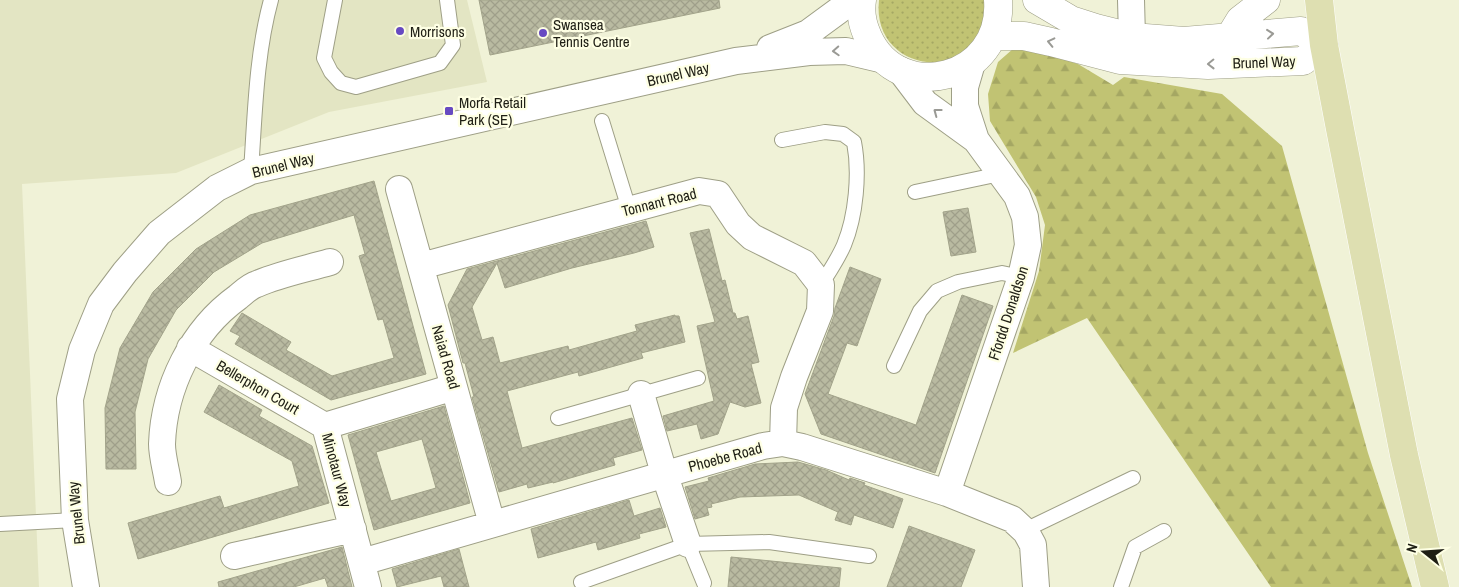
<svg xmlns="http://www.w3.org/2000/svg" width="1459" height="587" font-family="'Archivo Narrow',sans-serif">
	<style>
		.built { fill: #e3e5c3 }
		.grass { fill: url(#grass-dots) }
		.forest { fill: url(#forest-firs) }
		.building { fill: url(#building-cross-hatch); stroke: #a2a38a; fill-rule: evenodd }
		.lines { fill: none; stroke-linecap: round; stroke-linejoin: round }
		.service-casing { stroke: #9e9f86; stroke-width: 16 }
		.minor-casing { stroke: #9e9f86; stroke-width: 28 }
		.tertiary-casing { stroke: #9e9f86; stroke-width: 29 }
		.primary-casing { stroke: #fff; stroke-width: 29 }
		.service { stroke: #fff; stroke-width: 14 }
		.minor { stroke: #fff; stroke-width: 26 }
		.tertiary { stroke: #fff; stroke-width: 28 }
		.primary { stroke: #dedfb1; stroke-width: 28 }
		.oneway { stroke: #9a9a95 }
		.poi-dot { fill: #674ac2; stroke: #feffe4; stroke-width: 2 }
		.labels { text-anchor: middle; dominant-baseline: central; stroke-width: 4.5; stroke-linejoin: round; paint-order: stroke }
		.poi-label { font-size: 15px; fill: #1e1e14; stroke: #feffe4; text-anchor: start }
		.street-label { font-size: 15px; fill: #1e1e14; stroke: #feffe4 }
	</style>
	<defs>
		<pattern id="grass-dots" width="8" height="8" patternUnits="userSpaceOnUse" patternTransform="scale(1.25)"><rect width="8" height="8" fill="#c1c373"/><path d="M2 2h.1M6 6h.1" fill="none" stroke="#a5a763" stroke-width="1.8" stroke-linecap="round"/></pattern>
		<pattern id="forest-firs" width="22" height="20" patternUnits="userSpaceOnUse" patternTransform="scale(1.25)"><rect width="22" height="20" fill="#c1c373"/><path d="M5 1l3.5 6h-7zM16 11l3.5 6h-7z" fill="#a5a763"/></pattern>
		<pattern id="building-cross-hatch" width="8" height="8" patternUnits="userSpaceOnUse" patternTransform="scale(1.25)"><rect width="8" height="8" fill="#b9baa1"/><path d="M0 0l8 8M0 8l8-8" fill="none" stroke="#9f9f8a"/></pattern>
	</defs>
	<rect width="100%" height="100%" fill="#f0f2d7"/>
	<!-- built -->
	<path class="built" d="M0 0H467L487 82 329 112 176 173 22 184 39 587H0Z"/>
	<!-- grass -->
	<path class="grass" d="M879 0H985C985 7 986 17 984 23 963 87 871 68 879 0Z"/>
	<!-- forest -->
	<path class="forest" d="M1014 48 1040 51 1078 64 1113 85 1124 77 1222 94 1282 146 1368 453 1412 587H1271L1087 318 1013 353 1039 271 1045 225 1036 197 990 121 988 94 998 62Z"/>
	<!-- building -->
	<path class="building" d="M479 0H719L720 8 490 55Z
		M374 181 426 374 331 400 235 344 240 336 230 331 242 313 291 342 286 350 332 376 394 358 383 319 378 320 359 256 365 254 354 215 262 243 214 272 176 310 148 359 135 412 136 469H106L105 408 120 348 153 292 196 249 250 215Z
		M968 208 976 252 951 256 943 212Z
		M646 221 654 247 634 253 572 268 505 288 497 263 472 307 482 340 493 337 500 363 568 346 569 350 637 331 635 325 675 315V316H679L685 342 641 353 643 358 579 376 578 372 507 391 522 448 632 418 642 450 613 458 615 465 553 483V482L528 488 527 484 499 492 472 397H474L465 363H463L448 305 467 269Z
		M709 229 722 281 725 280 733 313H735L737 319 748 316 759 362 751 364 761 403 745 407 730 402 718 434 701 439 697 424 667 431 663 416 714 401 697 326 715 322 690 233Z
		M850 267 881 279 857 346 847 343 828 394 916 425 962 295 993 306 935 473 821 434 805 394 834 316 835 308Z
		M219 385 262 410 259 416 312 446 329 503 138 559 128 523 220 496 224 508 299 486 292 461 204 412Z
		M444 406 470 503 374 530 348 435ZM422 439 436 488 391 501 376 452Z
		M798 462 826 470 849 480 850 478 865 483 864 485 903 499 893 528 854 515 851 525 835 520 838 512 799 495 740 497 711 504 712 507 707 508 709 515 695 519 685 487 709 481 708 478 755 464Z
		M629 500 634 516 660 508 666 527 639 534 640 538 598 550 596 542 538 558 531 529Z
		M909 526 975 550 961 587H887Z
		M342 547 352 587H328L325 578 294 587H219L218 582Z
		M459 549 469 587H444L441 576 397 587 392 569Z
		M731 557 841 568 839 587H728Z"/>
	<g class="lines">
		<defs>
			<path id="service" d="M335 0 324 58 331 72 341 83 356 87 440 63 453 45 447 0
				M602 121 629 209
				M782 140 825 132 843 134 854 142C860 173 856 216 844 245 838 259 829 272 821 285
				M251 171C255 114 256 55 271 0
				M915 192 1000 174
				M894 366 920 311 937 291 958 282 1002 273 1021 277
				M558 418 698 378
				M0 524 75 520
				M1025 530 1133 478
				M688 544 704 583
				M581 582 688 544 769 542 869 556
				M1121 587 1135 547 1164 531"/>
			<path id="minor" d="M1131 0 1132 37
				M770 48 808 33 853 0
				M900 70 925 103 976 140
				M399 189 492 524
				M421 266 699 191 718 194 738 224 752 237 804 263 821 285 820 311 794 377 784 408 783 443
				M190 348 325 426
				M641 394 664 473 688 544
				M325 426 368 587
				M325 426 454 387
				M168 482C166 469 162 456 162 444 164 387 192 330 238 297 244 292 250 286 257 284 280 274 306 269 330 262
				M947 493 1021 277 1028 245 1025 217 1017 196 976 140 965 106V87L972 63
				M234 556 353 529
				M362 562 763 446 783 443 802 447 947 493 1012 519 1026 532 1033 545 1036 587
				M86 587 75 520 70 399 82 350 101 304 125 272 159 233 217 188 251 171 736 61 809 52 846 51 884 60"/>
			<path id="tertiary" d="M862 0C860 12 863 26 868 37 899 106 1004 80 998 0
				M994 36H1024L1051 42 1120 60 1208 65 1303 61 1324 45 1301 31 1184 41 1132 37 1096 28 1071 20 1037 0
				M1229 38 1240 20 1266 0"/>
			<path id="primary" d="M1319 0 1324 45 1340 129 1404 455 1435 587"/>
		</defs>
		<!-- service casing -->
		<use href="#service" class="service-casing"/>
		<!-- minor casing -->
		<use href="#minor" class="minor-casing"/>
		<!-- tertiary casing -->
		<use href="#tertiary" class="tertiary-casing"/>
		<!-- primary casing -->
		<use href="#primary" class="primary-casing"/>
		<!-- service -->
		<use href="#service" class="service"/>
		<!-- minor -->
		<use href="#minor" class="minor"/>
		<!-- tertiary -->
		<use href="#tertiary" class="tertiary"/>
		<!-- primary -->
		<use href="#primary" class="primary"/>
	</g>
	<!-- one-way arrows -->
	<defs><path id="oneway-chevron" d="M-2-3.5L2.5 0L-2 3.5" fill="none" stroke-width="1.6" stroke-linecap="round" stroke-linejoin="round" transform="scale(1.25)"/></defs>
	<g class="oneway">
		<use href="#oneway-chevron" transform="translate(1270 34) rotate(-6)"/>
		<use href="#oneway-chevron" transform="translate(1051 42) rotate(-167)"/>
		<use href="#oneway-chevron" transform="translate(836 51) rotate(177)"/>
		<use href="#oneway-chevron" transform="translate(1211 64) rotate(179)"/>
		<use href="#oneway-chevron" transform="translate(937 112) rotate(-143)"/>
	</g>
	<!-- markers -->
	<g class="poi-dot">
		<circle cx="400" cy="31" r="5"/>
		<circle cx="543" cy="33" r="5"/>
		<rect x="444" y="106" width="10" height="10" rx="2.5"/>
	</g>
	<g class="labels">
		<!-- poi labels -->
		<g class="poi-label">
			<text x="553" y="24">Swansea<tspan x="553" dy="17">Tennis Centre</tspan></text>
			<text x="410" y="31">Morrisons</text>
			<text x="459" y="102">Morfa Retail<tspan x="459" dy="17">Park (SE)</tspan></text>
		</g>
		<!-- street labels -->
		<g class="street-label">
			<text transform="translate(1264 62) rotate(-2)">Brunel Way</text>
			<text transform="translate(678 74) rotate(-13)">Brunel Way</text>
			<text transform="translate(283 165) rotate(-14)">Brunel Way</text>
			<text transform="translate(659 202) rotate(-14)">Tonnant Road</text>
			<text transform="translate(1008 313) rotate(-72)">Ffordd Donaldson</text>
			<text transform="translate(446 357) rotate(74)">Naiad Road</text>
			<text transform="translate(258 387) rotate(30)">Bellerphon Court</text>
			<text transform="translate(725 457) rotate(-15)">Phoebe Road</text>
			<text transform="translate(337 470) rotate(75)">Minotaur Way</text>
			<text transform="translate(76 513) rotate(-96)">Brunel Way</text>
		</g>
	</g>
	<!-- north arrow -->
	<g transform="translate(1424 552) rotate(287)" stroke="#feffe4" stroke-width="4" paint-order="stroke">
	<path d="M0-4L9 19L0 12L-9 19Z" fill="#1e1e14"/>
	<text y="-8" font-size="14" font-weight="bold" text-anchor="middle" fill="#1e1e14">N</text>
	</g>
</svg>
